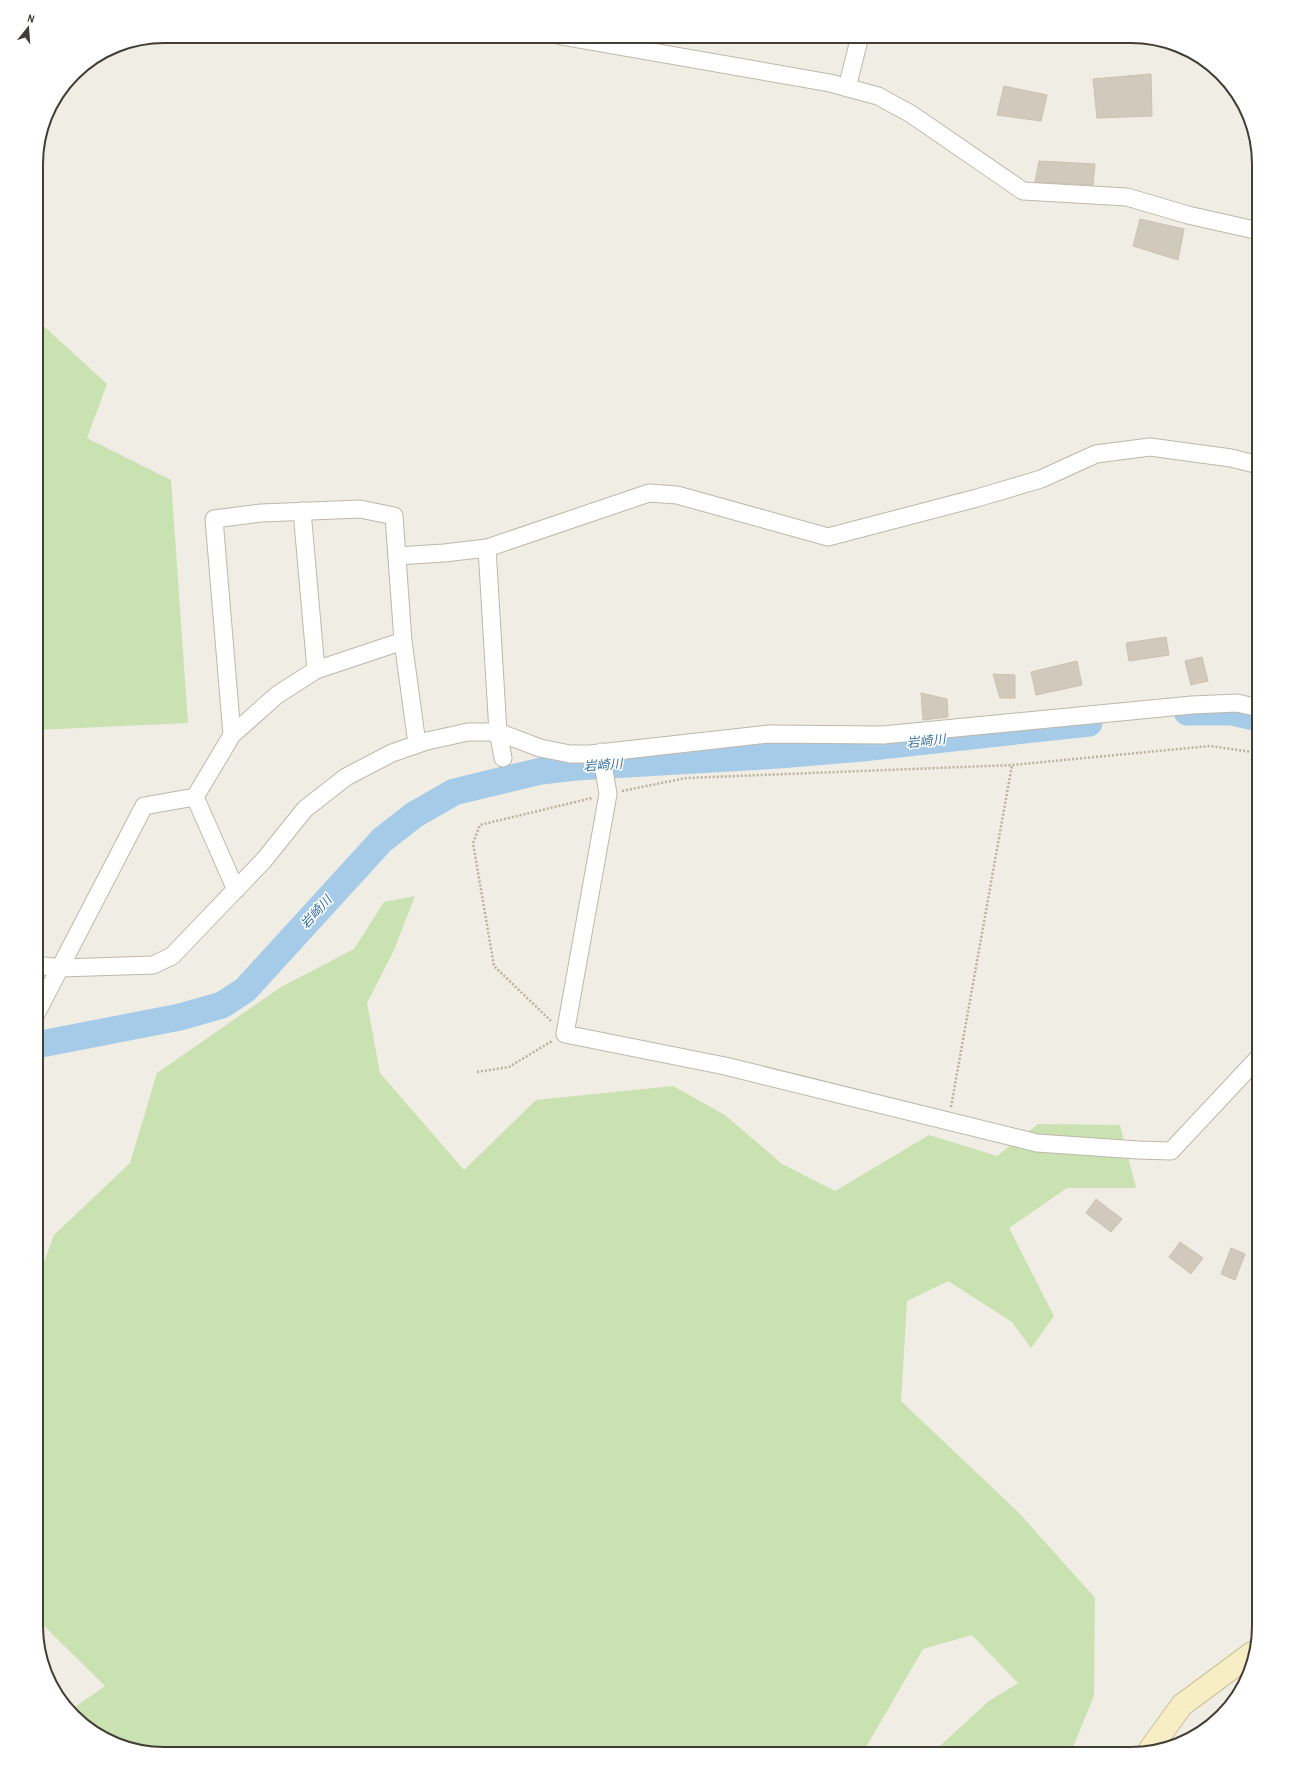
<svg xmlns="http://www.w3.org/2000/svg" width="1295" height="1790" font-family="'Archivo Narrow','Noto Sans JP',sans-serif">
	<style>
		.green { fill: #cae1b1 }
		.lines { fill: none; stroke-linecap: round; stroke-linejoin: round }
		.river { stroke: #a6cbe8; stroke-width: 27 }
		.building { fill: #d1c9bb; stroke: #cbc1af }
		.street-casing { stroke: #beb8ab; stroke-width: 19 }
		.secondary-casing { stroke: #ccc098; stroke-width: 24 }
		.path { stroke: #bbb19b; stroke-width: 2.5; stroke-dasharray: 2 2; stroke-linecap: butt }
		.street { stroke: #fff; stroke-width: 17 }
		.secondary { stroke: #f8eec6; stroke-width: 22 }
		.labels { text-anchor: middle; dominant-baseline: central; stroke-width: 3; stroke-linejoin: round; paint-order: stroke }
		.water-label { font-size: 13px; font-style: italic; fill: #3a73a2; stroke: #fff }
		.rim { fill: none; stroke: #423d35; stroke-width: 2 }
	</style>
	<rect width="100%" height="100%" fill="#f0ede5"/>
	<!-- green -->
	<path class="green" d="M36 319 107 384 87 438 171 480 188 723 36 730Z
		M415 896 394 950 367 1003 380 1073 464 1170 536 1100 673 1086 725 1115 782 1164 835 1191 929 1135 997 1156 1038 1124 1120 1125 1136 1188H1067L1009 1228 1054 1316 1031 1348 1012 1322 948 1281 907 1301 901 1401 1020 1514 1095 1598 1094 1696 1070 1754H931L989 1701 1018 1683 972 1635 923 1649 862 1754H156L100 1737 72 1709 105 1686 36 1618V1284L54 1235 130 1163 157 1073 281 987 354 949 384 902Z"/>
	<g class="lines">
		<!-- river -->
		<path class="river" d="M1187 712H1232L1259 718
			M36 1045 180 1017 222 1005 245 990 382 840 414 815 454 792 541 771 576 767 779 755 862 748 1089 723"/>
	</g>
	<!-- building -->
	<path class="building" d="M1151 74 1152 116 1097 118 1093 79Z
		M1004 86 1047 95 1041 121 997 115Z
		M1039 161 1095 164 1093 185 1035 182Z
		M1140 219 1184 229 1178 260 1133 246Z
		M1166 637 1169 655 1129 661 1126 643Z
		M1202 657 1208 681 1191 685 1185 661Z
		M1077 661 1082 685 1036 695 1031 672Z
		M993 674 1015 675V698H1000Z
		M921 693 947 699 948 717 923 720Z
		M1096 1199 1122 1219 1111 1232 1086 1213Z
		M1180 1242 1203 1258 1191 1274 1169 1257Z
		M1231 1248 1245 1254 1235 1280 1221 1274Z"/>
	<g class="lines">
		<defs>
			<path id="street" d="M561 36 830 83 878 96 911 114 1023 191 1127 197 1188 215 1259 231
				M847 88 860 36
				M302 511 316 670
				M487 548 498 732 503 758
				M397 556 444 553 487 548 649 493 677 495 828 537 977 498 1041 479 1096 454 1150 447 1231 458 1259 465
				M232 735 214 519 261 513 360 509 394 516 403 641 417 744
				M601 752 608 794 565 1034 725 1066 1037 1143 1138 1150 1171 1151 1259 1057
				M195 797 232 735 277 695 316 670 403 641
				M36 965 61 968 153 965 172 956 264 860 305 809 346 777 392 753 427 741 468 732H498L540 748 570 754H590L769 734 883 735 1192 705 1237 703 1259 708
				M36 1014 144 806 195 797 236 890"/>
			<path id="secondary" d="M1150 1749 1182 1705 1252 1653"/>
		</defs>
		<!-- street casing -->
		<use href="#street" class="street-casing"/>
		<!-- secondary casing -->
		<use href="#secondary" class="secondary-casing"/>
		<!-- path -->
		<path class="path" d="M622 791 686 778 1012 765 1210 746 1259 753
			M551 1021 494 966 473 843 480 825 592 798
			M477 1072 509 1067 552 1041
			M951 1107 1012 765"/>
		<!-- street -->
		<use href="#street" class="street"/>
		<!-- secondary -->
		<use href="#secondary" class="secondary"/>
	</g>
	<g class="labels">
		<!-- water labels -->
		<g class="water-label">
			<text transform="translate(926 741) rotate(-6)">岩崎川</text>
			<text transform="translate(603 765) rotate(-4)">岩崎川</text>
			<text transform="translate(316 912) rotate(-48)">岩崎川</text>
		</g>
	</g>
	<!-- crop -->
	<path d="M0 0H1295V1790H0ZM164 43H1131A121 121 0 0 1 1252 164V1626A121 121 0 0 1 1131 1747H164A121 121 0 0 1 43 1626V164A121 121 0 0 1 164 43Z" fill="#fff" fill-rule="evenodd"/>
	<path class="rim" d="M164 43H1131A121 121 0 0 1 1252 164V1626A121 121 0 0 1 1131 1747H164A121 121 0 0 1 43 1626V164A121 121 0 0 1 164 43Z"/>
	<!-- north arrow -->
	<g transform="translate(28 28) rotate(17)" stroke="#ffffff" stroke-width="3" paint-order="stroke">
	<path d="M0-3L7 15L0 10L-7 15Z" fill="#423d35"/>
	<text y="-6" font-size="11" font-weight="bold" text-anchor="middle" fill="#423d35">N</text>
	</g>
</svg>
